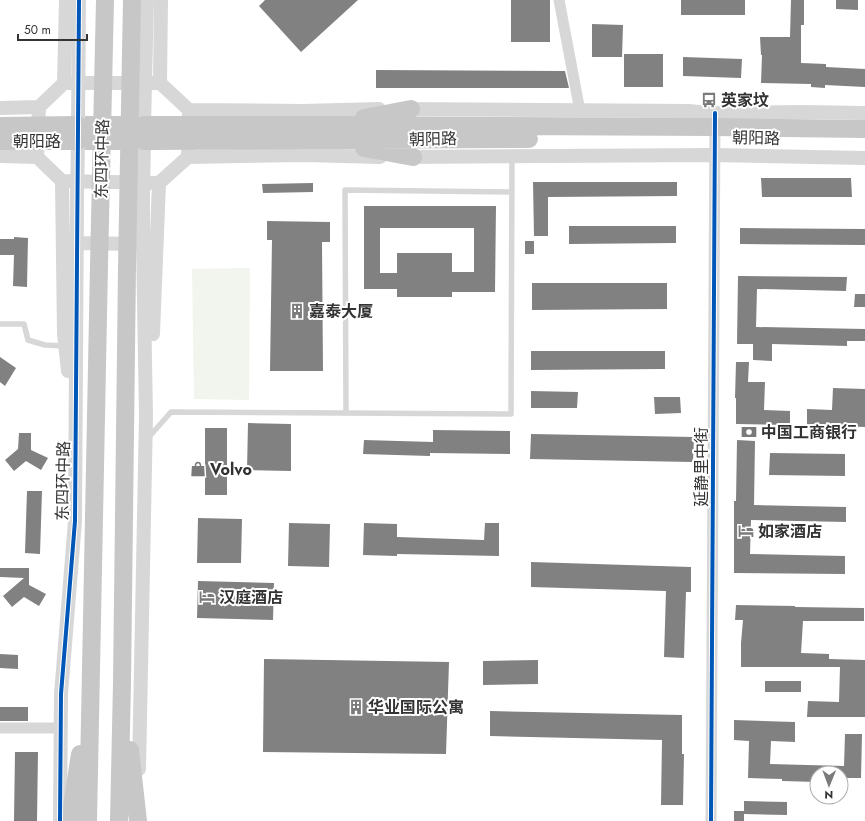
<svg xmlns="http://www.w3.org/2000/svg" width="865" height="821" font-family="Jost,'Noto Sans SC',sans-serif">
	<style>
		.green { fill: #f1f5ed }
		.building { fill: #818181; fill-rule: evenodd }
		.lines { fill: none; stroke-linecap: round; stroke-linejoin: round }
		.service { stroke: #d7d7d7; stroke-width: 5.5 }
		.minor { stroke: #d7d7d7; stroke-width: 11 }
		.tertiary { stroke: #d7d7d7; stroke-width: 14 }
		.trunk { stroke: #c7c7c7; stroke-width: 18 }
		.tertiary-bridge { stroke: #d7d7d7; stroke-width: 14 }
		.trunk-bridge { stroke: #c7c7c7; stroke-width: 18 }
		.cycleway-casing { stroke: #fff; stroke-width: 6 }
		.cycleway { stroke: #0057b8; stroke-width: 4 }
		.labels { text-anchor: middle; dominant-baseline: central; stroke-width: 4; stroke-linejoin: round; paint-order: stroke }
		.poi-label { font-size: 16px; font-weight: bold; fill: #333; stroke: #fff; text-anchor: start }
		.street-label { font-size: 16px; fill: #333; stroke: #fff }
	</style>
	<rect width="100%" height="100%" fill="#fff"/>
	<!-- green -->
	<path class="green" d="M250 268 249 400 194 399 192 269Z"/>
	<!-- building -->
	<path class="building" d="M265 0H358L301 52 259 6Z
		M511 0H550V42H511Z
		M681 0H745V15H681Z
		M791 0H804V25H801V63L826 64V67L865 69V87L825 85V88L811 87V84L761 83 762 55H761L760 37H790Z
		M836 0H858V10L836 9Z
		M592 24 623 25 622 57H592Z
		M624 54H663V87H624Z
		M683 57 742 59 741 78 683 76Z
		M376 70 565 71 569 88H376Z
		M761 178H851L852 197H762Z
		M533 182H677V196L548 197V236H534Z
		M313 183V192L263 193 262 184Z
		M364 206H496L495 292H452V297H397V289H364ZM380 228H474V272H452V253H397V273H380Z
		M267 221 330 222V242H322L323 371H270L272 240H267Z
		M569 226H676V243L569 244Z
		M740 228 865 229V245L740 244Z
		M14 237 28 238 27 287 13 286 14 255H0V239H14Z
		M525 241H534V254H525Z
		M738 276 847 277 846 291 757 289 756 327 865 329V341H847V346L772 344V361L753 360V344H737Z
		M532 283H667V309L532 310Z
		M855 294H865V307H854Z
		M531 351H665V369L531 370Z
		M0 357 16 368 5 386 0 382Z
		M736 362H749L748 382H765L764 410 790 411V425L736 424V398H735Z
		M833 388 865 389V427L807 425V409L832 410Z
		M531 391 578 392 577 408H531Z
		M654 397H680L681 413 655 414Z
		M248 423 291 424V471L247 470Z
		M205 428H227V495H205Z
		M433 430 510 431V454L430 453V456L363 454 364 440 433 442Z
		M19 433H31V450L48 458 41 470 26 461 14 471 5 460 18 449Z
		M531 434 694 437 693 462 530 459Z
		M737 440 755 441 754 505 846 507V522L751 520 750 554 845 556V574L734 573V501H736Z
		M770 453 845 454V476L769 475Z
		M27 491H42L40 554 25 553Z
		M198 518 242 519 241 563H197Z
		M289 523 330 524 329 567 288 566Z
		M364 523 397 524V537L484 540 485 523H499V556L397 554V556L363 555Z
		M531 562 691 567V592H686L684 658 664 657 666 591 531 587Z
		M0 568H29V585L46 594 39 606 24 597 12 607 3 596 24 578 0 577Z
		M198 581 274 583 273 620 197 618Z
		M736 605 795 606V607L864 608V621H803L801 653 829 654V659L865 660V717H807L808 701 839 702 840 667H741V643L743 620H735Z
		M0 654 18 655V669L0 668Z
		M264 659 449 662 446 754 263 752Z
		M538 660V684L483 685V661Z
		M765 681H801V692H765Z
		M0 707H28V721H0Z
		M490 711 682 715V754H684L683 805H661L662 740 490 736Z
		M734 720 795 722V742L771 741 770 764 844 766 845 734H862L861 778H844V773H817V782L782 781V779L748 778 749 741 734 740Z
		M15 752H38L37 821H14Z
		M744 801 787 802V815L744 814Z
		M734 811H744V821H734Z"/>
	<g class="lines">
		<!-- service -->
		<path class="service" d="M0 324H24L28 340 45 345 65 346
			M346 413 345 190 512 192
			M148 438 171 412 511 414 512 157"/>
		<!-- minor -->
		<path class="minor" d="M559 0 580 111
			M0 728H62
			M711 821 715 122"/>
		<!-- tertiary -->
		<path class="tertiary" d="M64 83H160L189 110 188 157 159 183 62 181 37 157 39 107Z
			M64 83 66 0
			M160 83 161 0
			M0 108 39 107
			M401 109 689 111 708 113 801 112 865 113
			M189 110 303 111 379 109
			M0 156 37 157
			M188 157 304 155 380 157
			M402 157 714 155 865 158
			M62 181 64 334 68 371
			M77 243 136 244
			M153 334 159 183
			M139 769 146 416 143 244V197
			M60 821 61 694 75 521 77 198"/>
		<!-- trunk -->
		<path class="trunk" d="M364 118 411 109
			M78 125H144
			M324 125 715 127 865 129
			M324 140 529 139
			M78 141H144
			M364 148 413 157
			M130 750 138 821
			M71 821V813L80 754
			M88 821 99 265
			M119 821 122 683 127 267"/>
		<!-- tertiary-bridge -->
		<path class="tertiary-bridge" d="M78 125 79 0
			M144 125 147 0
			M143 197 144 141
			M77 198 78 141"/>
		<!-- trunk-bridge -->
		<path class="trunk-bridge" d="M144 125H324
			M0 126 78 125
			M0 141H78
			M144 141 324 140
			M99 265 105 0
			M127 267 132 0"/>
		<defs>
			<path id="cycleway" d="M60 821 61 694 75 521 79 0
				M711 821 715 113"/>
		</defs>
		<!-- cycleway casing -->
		<use href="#cycleway" class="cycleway-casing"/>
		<!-- cycleway -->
		<use href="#cycleway" class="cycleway"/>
	</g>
	<!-- icons -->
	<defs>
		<symbol id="bus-bare" viewBox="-9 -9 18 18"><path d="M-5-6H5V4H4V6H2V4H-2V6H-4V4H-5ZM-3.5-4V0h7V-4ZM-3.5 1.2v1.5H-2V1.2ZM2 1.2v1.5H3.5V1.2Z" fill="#7a7a7a" stroke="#fff" stroke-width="2.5" paint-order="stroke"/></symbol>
		<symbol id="building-bare" viewBox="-9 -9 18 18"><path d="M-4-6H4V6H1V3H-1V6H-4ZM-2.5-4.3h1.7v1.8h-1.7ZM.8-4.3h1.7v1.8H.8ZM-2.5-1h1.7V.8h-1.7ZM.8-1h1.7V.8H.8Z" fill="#7a7a7a" stroke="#fff" stroke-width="2.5" paint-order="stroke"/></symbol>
		<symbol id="bank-bare" viewBox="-9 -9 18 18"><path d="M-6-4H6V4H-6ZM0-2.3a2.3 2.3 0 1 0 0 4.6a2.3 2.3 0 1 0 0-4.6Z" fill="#7a7a7a" stroke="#fff" stroke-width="2.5" paint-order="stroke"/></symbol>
		<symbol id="shop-bare" viewBox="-9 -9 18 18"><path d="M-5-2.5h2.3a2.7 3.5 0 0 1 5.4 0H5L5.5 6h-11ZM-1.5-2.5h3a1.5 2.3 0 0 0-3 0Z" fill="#7a7a7a" stroke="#fff" stroke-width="2.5" paint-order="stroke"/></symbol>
		<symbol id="hotel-bare" viewBox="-9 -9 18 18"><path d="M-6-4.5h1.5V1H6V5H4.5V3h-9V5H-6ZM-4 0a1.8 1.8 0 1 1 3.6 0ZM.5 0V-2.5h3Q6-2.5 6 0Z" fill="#7a7a7a" stroke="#fff" stroke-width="2.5" paint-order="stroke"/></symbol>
	</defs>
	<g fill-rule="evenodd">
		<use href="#bus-bare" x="698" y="89" width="22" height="22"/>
		<use href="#building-bare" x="286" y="300" width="22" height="22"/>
		<use href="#bank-bare" x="738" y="421" width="22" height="22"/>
		<use href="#shop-bare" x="187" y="458" width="22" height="22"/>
		<use href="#hotel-bare" x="735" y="520" width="22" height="22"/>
		<use href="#hotel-bare" x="196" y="586" width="22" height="22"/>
		<use href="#building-bare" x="345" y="696" width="22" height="22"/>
	</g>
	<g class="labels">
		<!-- poi labels -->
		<g class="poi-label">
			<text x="721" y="100">英家坟</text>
			<text x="309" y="311">嘉泰大厦</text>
			<text x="761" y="432">中国工商银行</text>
			<text x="210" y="469">Volvo</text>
			<text x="758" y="531">如家酒店</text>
			<text x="219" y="597">汉庭酒店</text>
			<text x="368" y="707">华业国际公寓</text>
		</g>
		<!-- street labels -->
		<g class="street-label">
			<text transform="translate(756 138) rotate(1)">朝阳路</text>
			<text transform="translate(433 139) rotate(-1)">朝阳路</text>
			<text x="37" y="141">朝阳路</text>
			<text transform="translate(102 159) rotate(-89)">东四环中路</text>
			<text transform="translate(701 467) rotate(-90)">延静里中街</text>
			<text transform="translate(63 481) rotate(-89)">东四环中路</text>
		</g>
	</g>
	<!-- north arrow -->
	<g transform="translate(829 785) rotate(181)"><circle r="19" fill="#ffffff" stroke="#adadad"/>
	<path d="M0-3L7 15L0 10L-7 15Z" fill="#7a7a7a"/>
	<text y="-6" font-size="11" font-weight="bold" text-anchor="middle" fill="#333333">N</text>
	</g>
	<!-- scale -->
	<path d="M18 34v6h69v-6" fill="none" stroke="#333333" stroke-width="2"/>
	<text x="24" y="34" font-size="12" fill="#333333" stroke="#ffffff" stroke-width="3" paint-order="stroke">50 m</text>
</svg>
